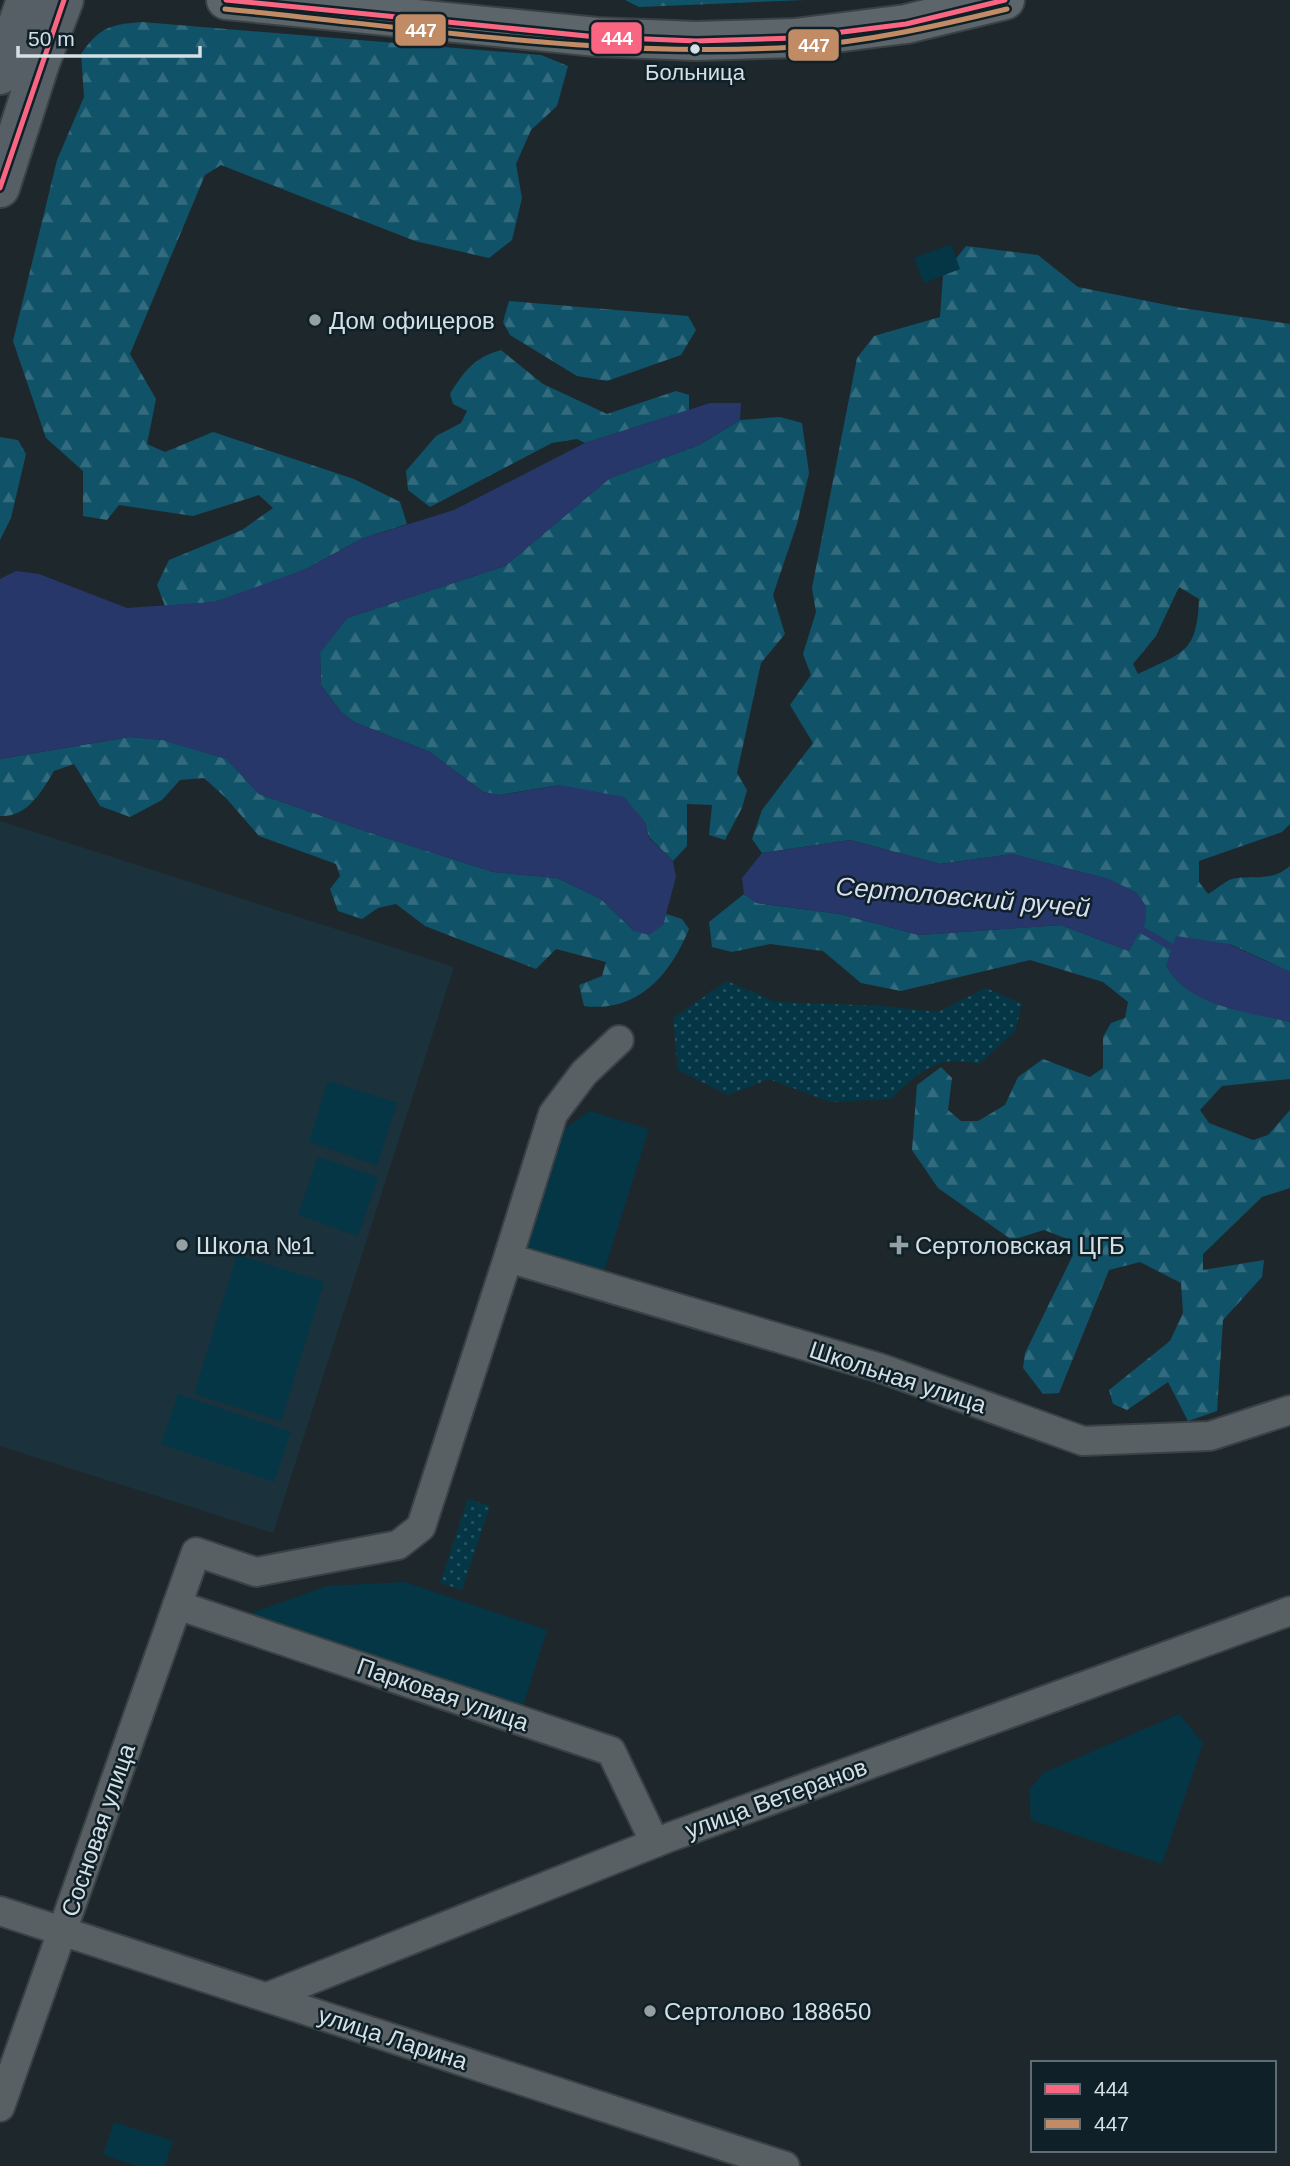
<svg xmlns="http://www.w3.org/2000/svg" width="1290" height="2166" font-family="Arial,sans-serif">
	<style>
		.built { fill: #1b323c }
		.grass { fill: url(#grass-dots) }
		.forest { fill: url(#forest-firs); fill-rule: evenodd }
		.park { fill: #043646 }
		.water { fill: #27376a }
		.lines { fill: none; stroke-linecap: round; stroke-linejoin: round }
		.stream { stroke: #27376a; stroke-width: 7 }
		.minor-casing { stroke: #3a4246; stroke-width: 32 }
		.secondary-casing { stroke: #3a4246; stroke-width: 42 }
		.primary-casing { stroke: #3a4246; stroke-width: 42 }
		.minor { stroke: #596064; stroke-width: 28 }
		.secondary { stroke: #5c656a; stroke-width: 38 }
		.primary { stroke: #555f65; stroke-width: 38 }
		.bus-1-casing { stroke: #0f2028; stroke-width: 10 }
		.bus-2-casing { stroke: #0f2028; stroke-width: 10 }
		.bus-1 { stroke: #fa6682; stroke-width: 5 }
		.bus-2 { stroke: #c18c65; stroke-width: 5 }
		.bus-dot { fill: #d5e0e5; stroke: #0f2028; stroke-width: 2.5 }
		.poi-dot { fill: #95a0a4; stroke: #0f2028; stroke-width: 2.5 }
		.labels { text-anchor: middle; dominant-baseline: central; stroke-width: 5; stroke-linejoin: round; paint-order: stroke }
		.bus-label { font-size: 22px; fill: #d5e0e5; stroke: #0f2028 }
		.poi-label { font-size: 24px; fill: #d5e0e5; stroke: #0f2028; text-anchor: start }
		.street-label { font-size: 24px; fill: #d5e0e5; stroke: #0f2028 }
		.water-label { font-size: 26px; font-style: italic; fill: #d7deef; stroke: #0f2028 }
		.line-badge { stroke: #0f2028; stroke-width: 2.5 }
		.badge-label { font-size: 19px; text-anchor: middle; font-weight: bold; fill: #fff }
	</style>
	<defs>
		<pattern id="grass-dots" width="8" height="8" patternUnits="userSpaceOnUse" patternTransform="scale(1.75)"><rect width="8" height="8" fill="#043646"/><path d="M2 2h.1M6 6h.1" fill="none" stroke="#285361" stroke-width="1.8" stroke-linecap="round"/></pattern>
		<pattern id="forest-firs" width="22" height="20" patternUnits="userSpaceOnUse" patternTransform="scale(1.75)"><rect width="22" height="20" fill="#105268"/><path d="M5 1l3.5 6h-7zM16 11l3.5 6h-7z" fill="#326b7d"/></pattern>
	</defs>
	<rect width="100%" height="100%" fill="#1e282c"/>
	<!-- built -->
	<path class="built" d="M0 821 454 967 273 1533 0 1446Z"/>
	<!-- grass -->
	<path class="grass" d="M727 981 776 1002 883 1006 938 1012 986 988 1022 1004 1015 1031 979 1064C936 1054 921 1071 891 1099L830 1102 769 1079 728 1095 678 1070 673 1018Z
		M468 1499 490 1506 462 1590 440 1583Z"/>
	<!-- forest -->
	<path class="forest" d="M625 0H805L639 7Z
		M142 22 541 55 568 66 557 106 531 130 516 164 522 198 512 240 489 258 415 241 221 165 205 175 130 354 156 399 147 444 165 452 213 432 354 479 400 502 407 524 361 539 306 569 244 593 214 602 165 606 157 585 169 560 242 530 273 508 259 495 193 516 119 505 107 520 83 516V471L46 438 13 341 57 160 84 97 81 54C99 28 110 24 142 22Z
		M966 246 1038 255 1078 287 1182 308 1290 324V824L1282 832 1199 861V882L1208 894C1217 889 1228 878 1237 878 1258 876 1272 881 1290 866V972L1230 944 1213 1003 1290 1022V1079L1222 1086 1200 1110 1209 1123 1253 1140 1268 1135 1290 1110V1188L1262 1197 1203 1254V1270L1264 1260 1262 1277 1223 1320 1217 1411 1188 1421 1168 1382 1127 1410 1113 1404 1109 1390 1170 1341 1183 1313 1181 1283 1140 1262 1109 1270 1059 1393 1043 1394 1023 1368 1025 1353 1073 1255 1070 1240 1044 1230 1012 1240 938 1188 912 1150 917 1085 941 1067 952 1078 948 1110 961 1121H978L1005 1105 1018 1077 1043 1059 1090 1077 1103 1068V1037L1111 1023 1125 1018 1128 1002 1103 982 1030 960 901 991 861 983 823 951 770 944 732 952 712 947 709 922 744 894 757 903 840 914 919 935 1061 925 1129 951 1137 893 1108 879 1012 854 940 864 850 840 762 853 752 839 762 810 813 743 790 705 811 675 803 654 816 612 812 588 857 358 874 336 940 317 943 275ZM1179 587 1199 599C1197 653 1184 652 1138 674L1133 664 1156 636Z
		M509 301 688 316 696 330 681 355 607 381 577 376 510 335 503 322Z
		M501 350 543 384 607 414 676 391 689 395V410L585 443 577 439 552 443 430 507 408 490 406 471 436 436 461 423 467 411 453 404 450 394C464 371 475 357 501 350Z
		M780 417 802 423 809 473 797 524 773 595 785 634 761 663 737 773 747 790 742 808 725 840 709 835 712 805 687 804V846L673 861 649 837 645 822 560 785 499 795 483 792 430 752 354 722 341 712 321 685 320 652 347 618 505 566 610 478 699 445 740 420Z
		M0 437 18 440 26 454 11 518 0 540Z
		M129 737 163 740 227 759 259 794 371 833 493 872 557 878 601 899 634 931 663 925 666 914 682 919 689 929C670 975 638 1013 584 1006L579 985 602 976 606 962 556 949 536 969 425 926 396 904 378 908 362 919 338 911 330 889 340 876 336 864 259 836 226 798 204 778 180 780 162 800 130 817 100 806 74 764 54 771C42 791 27 818 0 816V759Z"/>
	<!-- park -->
	<path class="park" d="M951 244 960 269 924 283 914 258Z
		M328 1081 397 1103 377 1165 309 1142Z
		M589 1111 649 1129 604 1271 531 1249 526 1244 559 1133Z
		M318 1157 378 1177 358 1236 298 1215Z
		M237 1255 324 1282 281 1421 194 1394Z
		M178 1394 291 1432 274 1482 161 1444Z
		M405 1582 547 1630 523 1706 249 1614 327 1586Z
		M1179 1714 1203 1743 1162 1864 1031 1820 1029 1790 1043 1773Z
		M114 2122 173 2141 165 2166H138L103 2155Z"/>
	<!-- water -->
	<path class="water" d="M710 403H741L740 420 699 445 610 478 505 566 347 618 320 653 321 685 341 712 354 722 430 752 483 792 500 795 560 785 624 797 645 822 649 838 673 861 676 877 663 925 649 935 634 931 601 899 557 878 493 872 371 833 259 794 226 759 163 740 129 737 0 759V579L16 571 39 574 127 608 214 602 306 569 361 539 454 510 585 443Z
		M850 840 940 864 1012 854 1109 879 1137 893 1146 906 1145 923 1129 951 1061 925 919 935 840 914 757 903 744 894 742 878 762 853Z
		M1176 936 1229 944 1290 972V1022C1249 1012 1188 1007 1166 966Z"/>
	<g class="lines">
		<!-- stream -->
		<path class="stream" d="M1135 926 1180 952"/>
		<defs>
			<path id="minor" d="M508 1258 553 1114 584 1073 619 1040
				M177 1605 611 1751 655 1843
				M0 1911 785 2166
				M267 1997 670 1837 1290 1611
				M0 2107 196 1552 256 1572 398 1545 421 1527 508 1258 880 1368 1083 1441 1210 1436 1290 1410"/>
			<path id="secondary" d="M226 0 597 37 696 41 795 38 906 24 1005 0"/>
			<path id="primary" d="M0 75 26 0
				M0 188 40 63 64 0"/>
		</defs>
		<!-- minor casing -->
		<use href="#minor" class="minor-casing"/>
		<!-- secondary casing -->
		<use href="#secondary" class="secondary-casing"/>
		<!-- primary casing -->
		<use href="#primary" class="primary-casing"/>
		<!-- minor -->
		<use href="#minor" class="minor"/>
		<!-- secondary -->
		<use href="#secondary" class="secondary"/>
		<!-- primary -->
		<use href="#primary" class="primary"/>
		<defs>
			<path id="bus-1" d="M226 0 597 37 696 41 795 38 906 24 1005 0
				M0 188 64 0"/>
			<path id="bus-2" d="M225 9C413 27 605 59 794 47 867 42 937 26 1007 9"/>
		</defs>
		<!-- bus-1 casing -->
		<use href="#bus-1" class="bus-1-casing"/>
		<!-- bus-2 casing -->
		<use href="#bus-2" class="bus-2-casing"/>
		<!-- bus-1 -->
		<use href="#bus-1" class="bus-1"/>
		<!-- bus-2 -->
		<use href="#bus-2" class="bus-2"/>
	</g>
	<!-- markers -->
	<circle class="bus-dot" cx="695" cy="49" r="6"/>
	<g class="poi-dot">
		<circle cx="315" cy="320" r="7"/>
		<circle cx="182" cy="1245" r="7"/>
		<path d="M895.5 1234.5h7v7h7v7h-7v7h-7v-7h-7v-7h7z"/>
		<circle cx="650" cy="2011" r="7"/>
	</g>
	<g class="labels">
		<!-- bus labels -->
		<g class="bus-label">
			<text x="695" y="72">Больница</text>
		</g>
		<!-- poi labels -->
		<g class="poi-label">
			<text x="329" y="320">Дом офицеров</text>
			<text x="196" y="1245">Школа №1</text>
			<text x="915" y="1245">Сертоловская ЦГБ</text>
			<text x="664" y="2011">Сертолово 188650</text>
		</g>
		<!-- street labels -->
		<g class="street-label">
			<text transform="translate(898 1377) rotate(18)">Школьная улица</text>
			<text transform="translate(443 1694) rotate(19)">Парковая улица</text>
			<text transform="translate(776 1798) rotate(-20)">улица Ветеранов</text>
			<text transform="translate(98 1830) rotate(-71)">Сосновая улица</text>
			<text transform="translate(393 2038) rotate(18)">улица Ларина</text>
		</g>
		<!-- water labels -->
		<g class="water-label">
			<text transform="translate(963 897) rotate(5)">Сертоловский ручей</text>
		</g>
	</g>
	<g class="line-badge">
		<rect x="394" y="13" width="53" height="34" rx="7" fill="#c18c65"/>
		<rect x="590" y="21" width="53" height="34" rx="7" fill="#fa6682"/>
		<rect x="787" y="28" width="53" height="34" rx="7" fill="#c18c65"/>
	</g>
	<g class="badge-label">
		<text x="421" y="37">447</text>
		<text x="617" y="45">444</text>
		<text x="814" y="52">447</text>
	</g>
	<!-- legend -->
	<rect x="1031" y="2061" width="245" height="91" fill="#0f2028" stroke="#5e6d74" stroke-width="2"/>
	<rect x="1045" y="2084" width="35" height="10" fill="#fa6682" stroke="#5e6d74" stroke-width="2"/>
	<text x="1094" y="2096" font-size="21" fill="#d5e0e5">444</text>
	<rect x="1045" y="2119" width="35" height="10" fill="#c18c65" stroke="#5e6d74" stroke-width="2"/>
	<text x="1094" y="2131" font-size="21" fill="#d5e0e5">447</text>
	<!-- scale -->
	<path d="M18 46v10h182v-10" fill="none" stroke="#d5e0e5" stroke-width="3.5"/>
	<text x="28" y="46" font-size="21" fill="#d5e0e5" stroke="#0f2028" stroke-width="5" paint-order="stroke">50 m</text>
</svg>
